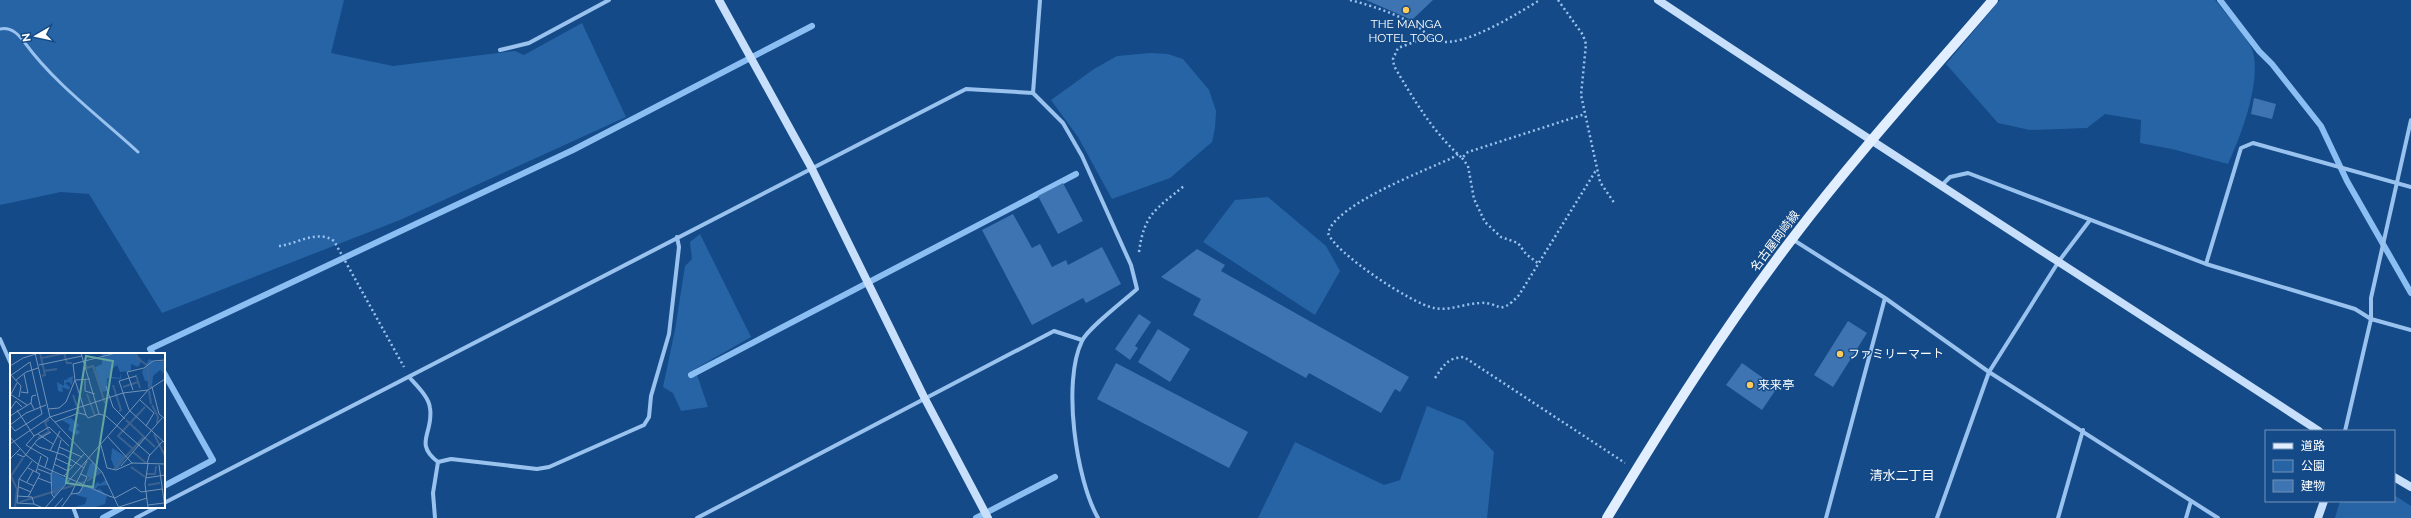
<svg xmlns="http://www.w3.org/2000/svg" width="2411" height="518" font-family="Raleway,'Noto Sans JP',sans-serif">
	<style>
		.green { fill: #2764a6 }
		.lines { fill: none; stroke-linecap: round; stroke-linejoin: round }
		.stream { stroke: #8bbef2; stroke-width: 6 }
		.building { fill: #3d74b1 }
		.path { stroke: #9ac2ef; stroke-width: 2.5; stroke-dasharray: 2 3; stroke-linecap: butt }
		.lane { stroke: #9ac2ef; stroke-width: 3 }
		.street { stroke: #9ac2ef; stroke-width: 4 }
		.secondary { stroke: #c7dffa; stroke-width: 8 }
		.primary { stroke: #e1eeff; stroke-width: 10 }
		.poi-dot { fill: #ffca57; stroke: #144a87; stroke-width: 1.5 }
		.labels { text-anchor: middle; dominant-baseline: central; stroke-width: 3; stroke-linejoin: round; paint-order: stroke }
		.poi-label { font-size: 12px; fill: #fff; stroke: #144a87; text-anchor: start }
		.street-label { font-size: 12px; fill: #fff; stroke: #144a87 }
		.neighbourhood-label { font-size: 13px; fill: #fff; stroke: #144a87 }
		.inset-river { fill: none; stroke: #3b6290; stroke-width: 2 }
		.inset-road { fill: none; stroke: #7292b7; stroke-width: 1 }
		.view { fill: #63a6a1; fill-opacity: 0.15; stroke: #63a6a1; stroke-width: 2 }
		.inset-edge { fill: none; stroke: #fff; stroke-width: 2 }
	</style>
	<rect width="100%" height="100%" fill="#144a87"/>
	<!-- green -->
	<path class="green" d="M0 0H344L331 53 393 66 515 51 524 55 582 23 626 117 400 220 162 313 89 194 61 192 0 205Z
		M2000 0H2215C2223 10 2251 42 2253 52 2261 84 2241 135 2228 164L2172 149 2140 143 2141 120 2105 114 2087 128 2030 130 1998 123 1946 64Z
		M1150 53 1168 54 1183 59 1209 90 1216 111 1215 128 1212 142 1170 178 1112 199 1078 137 1051 100 1094 69 1117 56Z
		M1268 197 1326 246 1340 271 1315 315 1203 242 1235 200Z
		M700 234 751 337 695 369 708 407 681 411 673 393 663 387 675 330 685 266 692 259 690 242Z
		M1427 406 1464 421 1494 452 1487 518H1258L1295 442 1384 485 1400 480Z
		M2394 495 2411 506V518H2335L2340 501H2394Z"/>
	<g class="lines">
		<!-- stream -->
		<path class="stream" d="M2220 0 2259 51 2272 64 2321 126 2347 181 2411 293
			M153 354 150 349 573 150 812 26
			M164 373 213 460 164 486
			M691 375 1076 174
			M103 518 123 507
			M976 518 1055 477"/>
	</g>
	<!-- building -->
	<path class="building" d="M1366 0H1433L1412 20Z
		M2254 98 2276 104 2272 119 2251 114Z
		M1063 183 1083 221 1058 234 1038 196Z
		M1013 214 1032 248 1040 244 1052 267 1066 260 1068 265 1102 247 1121 284 1086 303 1083 298 1032 325 982 230Z
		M1197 249 1225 265 1221 271 1409 377 1400 392 1395 389 1381 413 1309 373 1306 378 1193 315 1201 299 1161 277Z
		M1139 314 1151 322 1135 346 1138 348 1130 360 1115 349Z
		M1848 321 1867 333 1833 387 1814 375Z
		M1158 329 1190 349 1170 382 1138 362Z
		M1116 363 1248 432 1229 468 1097 399Z
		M1742 363 1777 388 1762 410 1726 385Z"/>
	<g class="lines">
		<!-- path -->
		<path class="path" d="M1350 0C1373 6 1393 13 1414 24 1422 29 1429 38 1439 41 1464 48 1518 13 1540 0
			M1558 0 1583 35 1586 44 1581 95 1600 182 1615 204
			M1430 36 1398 48 1393 59 1394 66C1414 100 1432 131 1462 158L1468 152 1585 114
			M1458 154 1452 158C1424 171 1336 204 1328 233 1335 253 1412 304 1434 308 1449 311 1464 304 1479 303 1500 301 1498 318 1519 295L1595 172 1598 170
			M1462 158 1468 166 1474 199 1485 222 1501 237 1518 243 1526 254 1539 264
			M279 246C297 244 317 229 334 241L404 367
			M1139 252C1144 214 1156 209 1184 186
			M1435 378C1444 365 1447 358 1464 357L1625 463"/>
		<!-- lane -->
		<path class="lane" d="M0 29C11 26 19 35 25 43 55 84 100 117 138 152"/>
		<!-- street -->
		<path class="street" d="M500 50 529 43 609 0
			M1033 93 1040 0
			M1941 186 1950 177 1968 173 2206 264 2355 309 2371 319 2411 330
			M1792 239 1885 298 1989 372 2218 518
			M2206 264 2241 148 2253 143 2411 187
			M0 339 11 364
			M409 377C416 385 429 397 430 408 434 433 413 443 438 462L433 493 435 518
			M2345 431 2371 319V298L2411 120
			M438 462 451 459 537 469 549 467 644 425 649 417 651 396 669 334 679 247 677 237
			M164 503 966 89 1033 93 1063 123 1082 156 1131 265 1137 289C1125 300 1088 328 1082 341 1062 382 1076 479 1098 518
			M73 507 77 518
			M136 518 157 507
			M697 518 1054 331 1082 340
			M1826 518 1885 298
			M1937 518 1989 372 2059 261 2090 220
			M2058 518 2083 430
			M2186 518 2191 501"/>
		<!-- secondary -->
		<path class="secondary" d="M719 0 811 167 924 397 988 518
			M1658 0C1877 146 2099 287 2319 431
			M2394 477 2411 487
			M2318 518 2324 501"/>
		<!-- primary -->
		<path class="primary" d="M1607 518C1665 422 1724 328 1792 239 1855 156 1925 79 1993 0"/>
	</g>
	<!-- markers -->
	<g class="poi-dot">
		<circle cx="1406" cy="10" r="4"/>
		<circle cx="1840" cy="354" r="4"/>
		<circle cx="1750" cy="385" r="4"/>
	</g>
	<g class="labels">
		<!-- poi labels -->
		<g class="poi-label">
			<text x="1406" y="24" text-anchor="middle">THE MANGA<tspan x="1406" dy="14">HOTEL TOGO</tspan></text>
			<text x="1848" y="354">ファミリーマート</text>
			<text x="1758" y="385">来来亭</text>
		</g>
		<!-- street labels -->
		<g class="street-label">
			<text transform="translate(1775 241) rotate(-53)">名古屋岡崎線</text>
		</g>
		<!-- neighbourhood labels -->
		<g class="neighbourhood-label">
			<text x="1902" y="475">清水二丁目</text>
		</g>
	</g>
	<!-- overview -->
	<g transform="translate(10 353)">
		<rect width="155" height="155" fill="#144a87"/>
		<path d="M92 0H125L132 7 128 14 121 11V17L119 18 110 19 107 12 102 16V24L110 25 111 20V26L97 25V38L91 39 85 14 92 11ZM139 6 145 9 154 8 155 12V19L151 21 153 19 150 17 143 23 142 34 140 35V28H135L132 19ZM63 23 62 32 59 29 55 30 60 34 59 37 52 34 53 39 48 38 47 29 54 33V27H59L56 26ZM61 65 69 72 66 76 70 79 67 82 58 77 60 72 52 67ZM102 95 116 104 108 116H105L101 106ZM83 109 91 118 80 125 76 123 80 111ZM43 119 59 127 44 144 41 124ZM96 127 98 132 88 133 85 137 90 136 97 143 95 151 82 155H61L75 151 77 145 66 142 74 132 83 136 87 129 90 131Z" fill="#2764a6"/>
		<path class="inset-river" d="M30 0 35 22 32 23M54 0 57 10H62M126 0 128 6 137 12M32 5 56 0M74 8 77 15 83 13 95 50M138 13 139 35M34 18 47 16M126 22 130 35M103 32 111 57 109 58M113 34 128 29M139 38 141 51M77 41 85 63M63 42 69 59M142 52 148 64 147 70M116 67 145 94M144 81 155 103M28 85 39 79 35 69 39 67M123 96 108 83 135 54M123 99 136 110M121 114 135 124M104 116 134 84M137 121H145L146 113M77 128 91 119M138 132 150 130M52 136 74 129M10 149 49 137M5 155 7 136 1 123 13 105"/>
		<path class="inset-road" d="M25 0 40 64 92 119 109 155M71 0 89 61M29 12 72 3M0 13 13 5 29 0M1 22 11 33 9 44M0 23 20 9 32 61 5 78 0 72M126 23 109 28 119 57 155 90M6 27 16 19 28 15M65 27 76 62M66 27 80 26M75 27V38L85 41M96 33 103 54 115 66M142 34 149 61 155 66M123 37 117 19 134 15 143 8 155 7M11 39 18 40 14 21M0 41 17 52M1 41 7 30M130 47 144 60 136 73M24 56 21 50 22 43 26 42M38 56 49 55 56 49 65 27 63 11 106 0M0 57 6 48 12 54M7 57 24 83M0 63 21 50M45 69 69 60 76 62 78 65 89 61 96 63 140 102M0 72 16 60 36 52M28 81 43 91M0 84 16 102 29 112 99 143 105 145 125 134 131 139 152 136M98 84 122 110M24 90 29 94 54 102 74 115M0 91 40 64 113 40 138 37M91 92 97 115M49 94 72 104M40 98 50 78M7 101 14 104 27 87 41 79M45 105 62 113M0 106 10 96M22 108 9 126 7 150 24 151 33 155M44 111 58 118M137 111 139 103 153 88M138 111 135 131 138 155M149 112 155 155M111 113 152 65M35 114 38 105 16 92 24 83 39 74 59 93M18 115 30 121 18 144M97 115 106 117 122 110 155 111M28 116 41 121M26 119 31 103M54 123 75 100M28 125 41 130M136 125 155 122M9 126 24 133M17 129 23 118M9 134 21 139M61 141 69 140 71 137 77 124 71 121M7 143 22 144 24 151M45 145 42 142 41 123 51 87M138 152 154 150M109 154 137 145M35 155 138 37 155 26M44 155 53 145M51 155 61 141 77 108"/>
		<path class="view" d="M76 3 103 8 83 134 56 130Z"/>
		<rect width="155" height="155" class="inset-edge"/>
	</g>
	<!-- legend -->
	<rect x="2265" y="430" width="130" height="72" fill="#144a87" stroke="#7292b7"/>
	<rect x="2273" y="443" width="20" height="6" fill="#e1eeff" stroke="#7292b7"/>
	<text x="2301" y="450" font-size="12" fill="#ffffff">道路</text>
	<rect x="2273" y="460" width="20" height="12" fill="#2764a6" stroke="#7292b7"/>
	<text x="2301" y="470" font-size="12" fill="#ffffff">公園</text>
	<rect x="2273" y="480" width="20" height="12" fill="#3d74b1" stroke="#7292b7"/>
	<text x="2301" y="490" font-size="12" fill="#ffffff">建物</text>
	<!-- north arrow -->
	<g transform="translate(36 36) rotate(261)" stroke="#144a87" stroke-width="3" paint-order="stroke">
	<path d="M0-3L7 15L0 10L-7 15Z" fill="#ffffff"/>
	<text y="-6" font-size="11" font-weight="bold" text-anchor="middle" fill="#ffffff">N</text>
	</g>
</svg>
